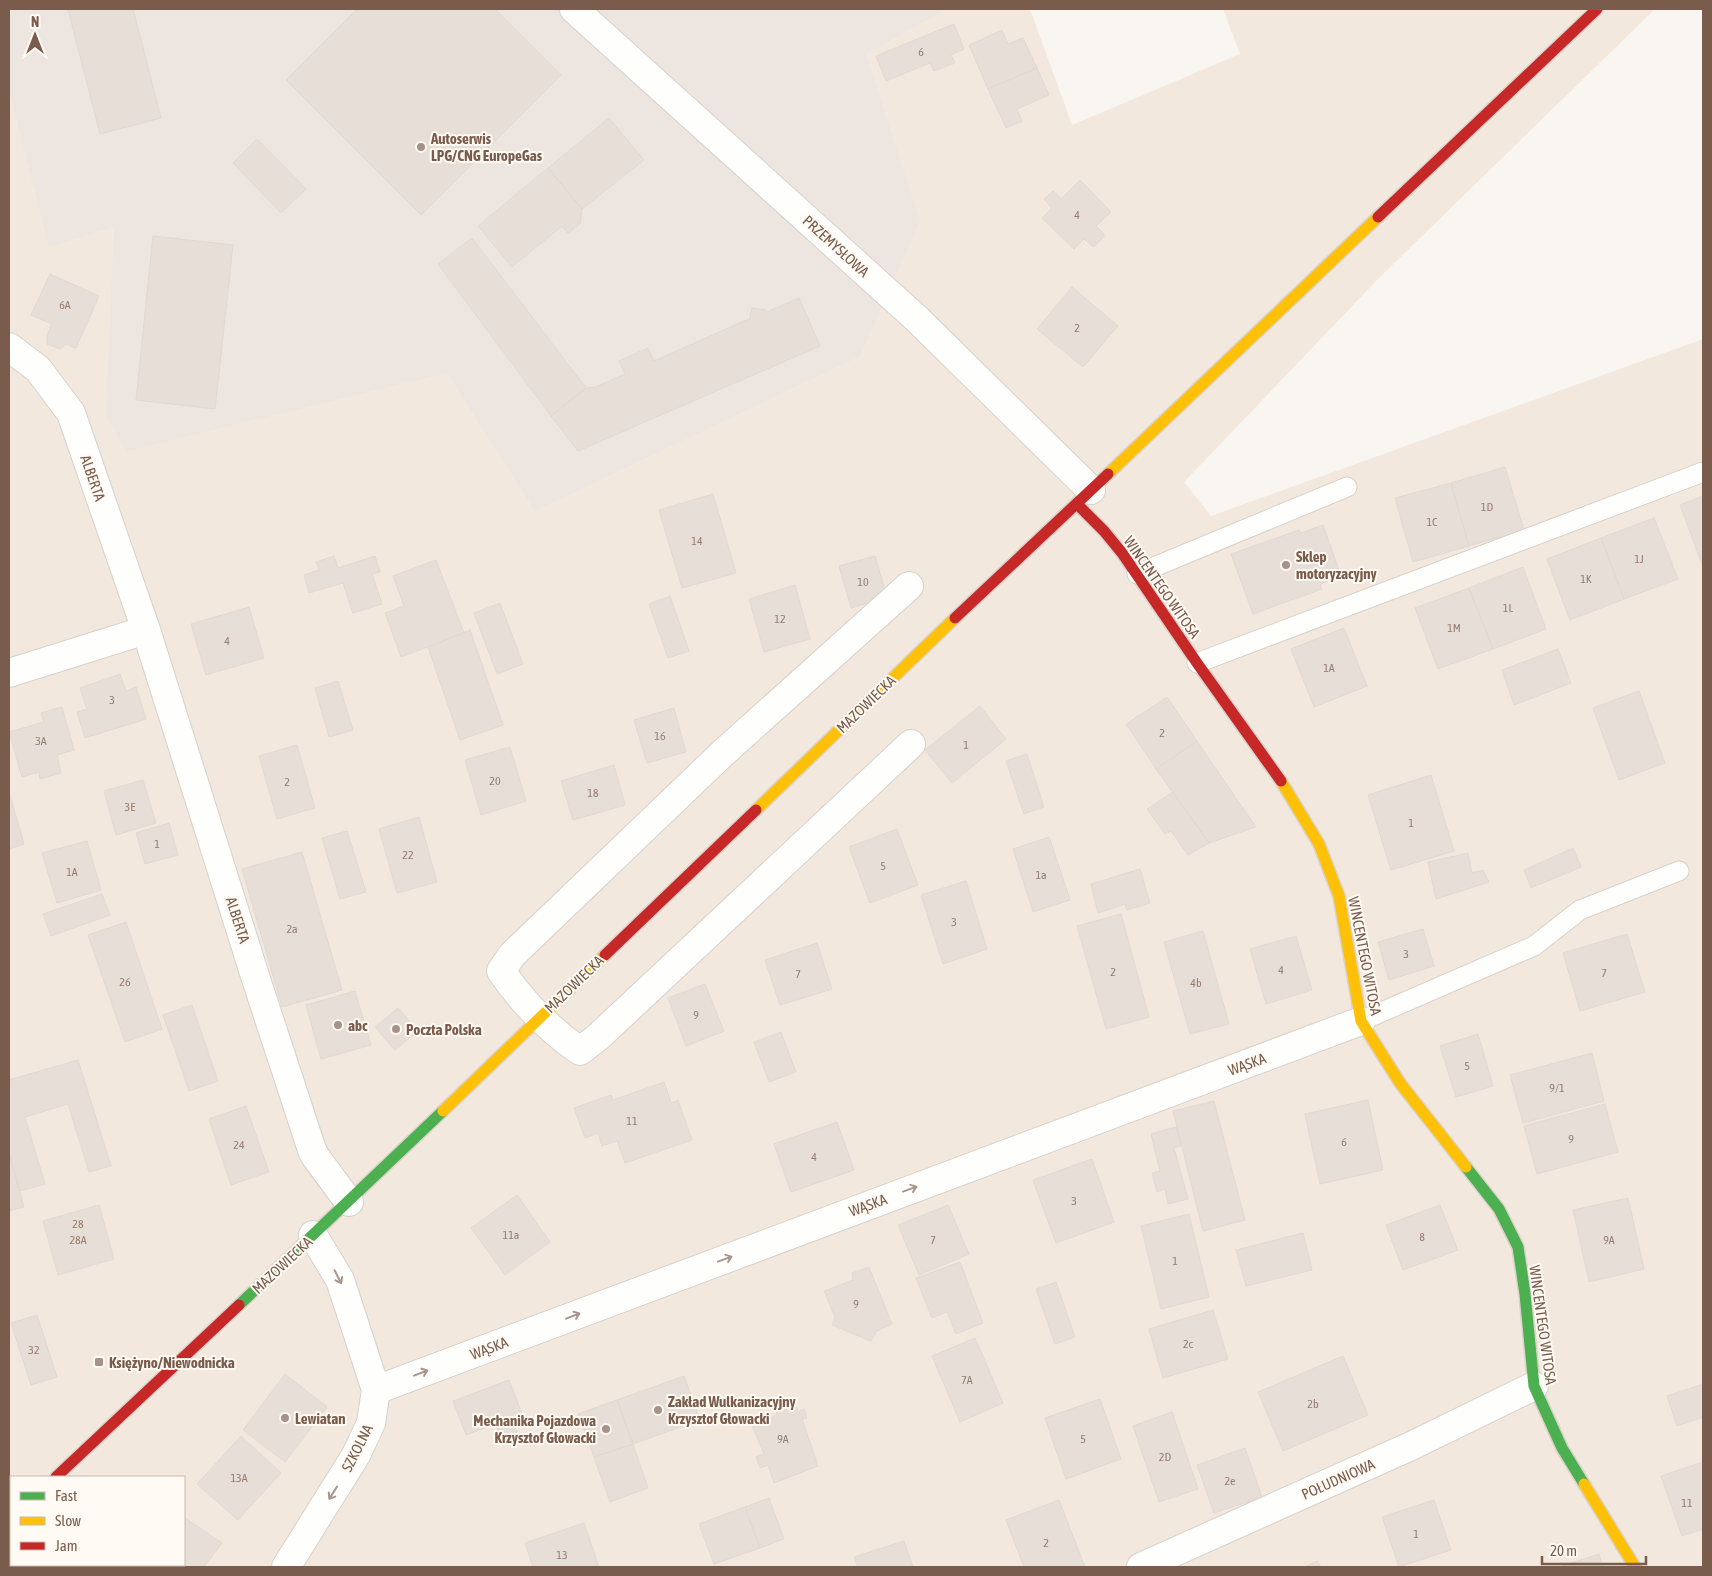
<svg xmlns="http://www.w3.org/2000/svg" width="1712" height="1576" font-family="'Asap Condensed',sans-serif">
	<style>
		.residential { fill: #f2e8de; fill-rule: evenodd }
		.industrial { fill: #ede5e0 }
		.building { fill: #e6ded7; stroke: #e2d8d2 }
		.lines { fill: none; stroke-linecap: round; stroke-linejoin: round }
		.lane-casing { stroke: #d7d1cb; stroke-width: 21 }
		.street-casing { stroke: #d7d1cb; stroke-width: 30 }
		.fast-casing { stroke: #d9d2cb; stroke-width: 14 }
		.slow-casing { stroke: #d9d2cb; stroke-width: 14 }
		.jam-casing { stroke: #d9d2cb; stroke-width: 14 }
		.lane { stroke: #fefefd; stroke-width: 19 }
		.street { stroke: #fefefd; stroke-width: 28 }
		.fast { stroke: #4caf50; stroke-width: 11 }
		.slow { stroke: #ffc107; stroke-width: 11 }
		.jam { stroke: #c62828; stroke-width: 11 }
		.oneway { stroke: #a8958b }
		.poi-dot { fill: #a69286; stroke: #fffaf3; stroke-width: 2 }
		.labels { text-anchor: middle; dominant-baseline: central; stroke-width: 4; stroke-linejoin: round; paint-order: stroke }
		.number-label { font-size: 12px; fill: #977e72 }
		.poi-label { font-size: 15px; font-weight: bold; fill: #7a5c4d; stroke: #fffaf3; text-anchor: start }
		.street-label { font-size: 15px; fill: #7a5c4d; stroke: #fffaf3 }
	</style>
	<rect width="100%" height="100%" fill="#f9f5f0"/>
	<!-- residential -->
	<path class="residential" d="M9 9H1030L1072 125 1240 54 1223 9H1655L1379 278 1184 482 1211 516 1703 339V1567H9ZM11 1477H184V1565H11Z"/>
	<!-- industrial -->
	<path class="industrial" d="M9 9H946L866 54 920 221 860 356 535 511 447 373 127 451 106 416 114 227 49 247 9 90Z"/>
	<!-- building -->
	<path class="building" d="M68 9H133L161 118 100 134Z
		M357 9H495L561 75 421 215 286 80Z
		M954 24 964 49 951 55 955 63 934 71 930 63 886 81 876 56Z
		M1002 30 1008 44 1023 38 1037 68 988 89 969 45Z
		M1037 68 1049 95 1017 109 1022 121 1006 128 988 89Z
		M609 118 644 160 582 209 548 168Z
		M257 139 306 189 281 213 233 163Z
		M548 168 582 209 580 224 568 233 562 226 512 267 478 226Z
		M1080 180 1111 212 1096 226 1104 234V237L1094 247 1084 239 1074 249 1042 218 1052 208 1044 199 1053 191 1061 199Z
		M153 236 233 245 215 409 136 400Z
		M472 238 586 388 551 416 438 264Z
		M50 274 99 296 76 348 66 344 60 349 47 344V335L52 324 31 315Z
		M1072 287 1118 326 1083 367 1037 329Z
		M799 298 820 346 578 451 551 416 586 388 596 387 625 374 619 361 648 348 654 361 751 318 750 316 752 308 766 310 767 312Z
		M1505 467 1524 530 1469 546 1451 483Z
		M1451 483 1469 546 1413 562 1395 498Z
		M713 494 736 573 682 588 659 510Z
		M1703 496V567L1680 505Z
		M1654 518 1678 579 1624 599 1601 538Z
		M1323 525 1341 576 1320 584 1322 589 1253 614 1231 554 1299 530 1301 533Z
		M1601 538 1624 599 1570 620 1547 559Z
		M334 556 338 568 375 556 380 572 372 574 382 604 353 613 343 583 309 593 304 575 319 570 316 562Z
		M875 556 887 597 851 608 839 566Z
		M436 560 464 633 401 657 385 613 404 606 393 576Z
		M1523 567 1546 629 1493 649 1469 588Z
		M795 585 810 639 764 652 749 599Z
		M1469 588 1493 649 1438 669 1415 608Z
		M670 596 689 651 668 658 649 604Z
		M500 603 523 664 497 674 474 613Z
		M249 607 264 658 206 675 191 624Z
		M1344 628 1367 686 1314 707 1291 649Z
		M470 630 503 725 460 740 428 647Z
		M1558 649 1571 683 1514 705 1502 670Z
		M120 674 126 691 136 687 146 719 85 738 77 712 87 709 80 688Z
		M338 681 353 730 329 737 315 688Z
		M1639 691 1665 763 1619 780 1593 708Z
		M1167 697 1197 741 1156 769 1126 724Z
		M980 706 1006 739 952 783 925 750Z
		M62 707 74 750 57 755 61 773 40 779 39 772 22 777 9 732 44 722 41 713Z
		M674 708 686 752 647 763 634 720Z
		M1197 741 1256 827 1209 843 1156 769Z
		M297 745 315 808 277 819 259 756Z
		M510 747 526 801 481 815 465 760Z
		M1027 754 1044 807 1024 814 1006 761Z
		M614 765 625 805 573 820 561 781Z
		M1431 775 1454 851 1391 870 1368 795Z
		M143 780 156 823 116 835 104 791Z
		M9 792 24 844 9 849Z
		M1173 792 1209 843 1188 855 1171 831 1165 834 1147 809Z
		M419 817 437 882 397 893 379 829Z
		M169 823 178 855 145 864 136 833Z
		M897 829 918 885 870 903 849 847Z
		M347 831 366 892 340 899 322 838Z
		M1049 837 1070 900 1033 912 1013 849Z
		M87 841 101 890 57 903 42 853Z
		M1573 848 1581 867 1531 888 1524 870Z
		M302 852 342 990 282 1007 242 869Z
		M1468 853 1472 873 1483 870 1489 882 1436 899 1428 862Z
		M1140 869 1150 903 1127 910 1125 904 1098 913 1091 884Z
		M966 881 987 949 943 964 921 895Z
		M102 894 110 915 51 936 43 914Z
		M1121 914 1149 1017 1106 1029 1077 926Z
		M126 922 162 1029 125 1042 88 935Z
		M1423 929 1434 966 1389 980 1378 942Z
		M1203 931 1229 1024 1190 1034 1164 942Z
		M1627 934 1645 992 1580 1011 1563 953Z
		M1296 936 1312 990 1266 1004 1250 949Z
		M817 943 832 989 780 1005 765 960Z
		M705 984 724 1031 686 1046 668 998Z
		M355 991 371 1045 321 1059 306 1005Z
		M192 1005 218 1081 189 1091 163 1015Z
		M398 1008 418 1031 395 1050 375 1027Z
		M781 1032 796 1072 769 1082 754 1042Z
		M1478 1034 1493 1086 1456 1097 1440 1046Z
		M1592 1053 1604 1101 1523 1123 1510 1075Z
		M78 1060 111 1166 89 1172 68 1104 25 1117 45 1184 20 1191 9 1153V1080Z
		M664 1082 671 1103 678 1100 692 1140 625 1163 617 1141 602 1146 598 1133 585 1138 574 1108 611 1095 613 1100Z
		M1368 1100 1383 1170 1320 1184 1305 1114Z
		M1214 1101 1245 1220 1203 1231 1173 1111Z
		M1605 1104 1618 1152 1537 1174 1524 1126Z
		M246 1106 269 1172 231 1185 209 1119Z
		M837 1122 854 1170 791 1192 774 1144Z
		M1176 1127 1181 1146 1174 1148 1188 1199 1168 1204 1165 1189 1157 1192 1152 1173 1160 1171 1151 1134Z
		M9 1153 24 1207 9 1211Z
		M1092 1159 1114 1222 1056 1243 1033 1180Z
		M517 1195 550 1242 505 1275 471 1228Z
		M1628 1198 1644 1269 1589 1282 1573 1210Z
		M99 1205 114 1259 58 1275 43 1221Z
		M948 1205 969 1254 919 1275 898 1225Z
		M1440 1205 1458 1250 1403 1270 1386 1225Z
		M1189 1214 1209 1297 1161 1309 1141 1226Z
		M1303 1233 1312 1270 1246 1286 1236 1250Z
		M960 1262 983 1323 956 1334 947 1312 932 1318 916 1278Z
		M869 1267 892 1324 877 1331 871 1341 832 1325 835 1317 824 1291 853 1280 852 1273Z
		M1056 1282 1075 1337 1055 1344 1036 1289Z
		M1213 1310 1228 1359 1163 1378 1149 1329Z
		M37 1315 57 1377 31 1385 11 1323Z
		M975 1338 1003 1403 960 1422 932 1356Z
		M1343 1356 1368 1415 1283 1451 1258 1392Z
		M285 1374 327 1407 285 1462 243 1430Z
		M684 1376 700 1420 633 1444 617 1400Z
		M509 1380 522 1414 511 1418 517 1432 500 1438 495 1424 466 1435 453 1401Z
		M1703 1384V1417L1677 1426 1667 1396Z
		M1100 1399 1121 1459 1066 1479 1045 1418Z
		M617 1400 633 1444 594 1457 578 1414Z
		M794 1400 798 1412 804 1409 807 1418 802 1419 818 1466 774 1483 768 1465 760 1468 756 1457 764 1454 752 1425 777 1415 775 1408Z
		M1172 1412 1198 1489 1159 1502 1133 1426Z
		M241 1436 281 1473 238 1520 197 1484Z
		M633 1444 648 1488 610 1502 594 1457Z
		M1245 1448 1262 1497 1214 1513 1197 1465Z
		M1703 1462V1529L1682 1536 1661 1476Z
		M769 1498 784 1539 760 1548 745 1507Z
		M1059 1500 1085 1567H1024L1006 1520Z
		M1434 1500 1451 1550 1399 1567 1382 1517Z
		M745 1507 760 1548 714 1564 699 1524Z
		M184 1517 222 1543 204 1567H167L164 1565H184Z
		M584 1523 599 1567H533L525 1543Z
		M904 1541 913 1567H858L854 1557Z
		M1599 1554 1603 1567H1559Z
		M1317 1561 1321 1567H1305Z"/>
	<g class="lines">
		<defs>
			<path id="lane" d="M1137 574 1347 487
				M1197 663 1703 472
				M1361 1021 1534 946 1580 910 1679 871"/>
			<path id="street" d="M574 9 917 319 1091 490
				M9 347 38 369 71 413 146 630 255 976 312 1150 315 1156 349 1202
				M909 586 723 753 512 955 501 971C523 1003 548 1029 580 1051L598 1037 911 744
				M9 673 146 630
				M376 1390 1361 1021
				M9 1522 11 1519
				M286 1567 356 1455 371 1423 376 1390 340 1280 313 1235
				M1141 1567 1411 1446 1534 1386"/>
			<path id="fast" d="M1466 1167 1499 1209 1518 1247 1525 1294 1534 1386 1562 1448 1584 1484
				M239 1305 443 1111"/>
			<path id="slow" d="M1108 474 1378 217
				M1281 781 1319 844 1339 896 1361 1021 1400 1083 1466 1167
				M756 810 955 618
				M443 1111 605 955
				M1584 1484 1635 1567"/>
			<path id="jam" d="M1378 217 1597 9
				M1077 504 1104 531 1122 553 1197 663 1281 781
				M955 618 1108 474
				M605 955 756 810
				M56 1477 239 1305"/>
		</defs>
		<!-- lane casing -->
		<use href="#lane" class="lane-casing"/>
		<!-- street casing -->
		<use href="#street" class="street-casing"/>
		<!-- fast casing -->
		<use href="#fast" class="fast-casing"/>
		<!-- slow casing -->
		<use href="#slow" class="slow-casing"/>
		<!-- jam casing -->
		<use href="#jam" class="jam-casing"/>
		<!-- lane -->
		<use href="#lane" class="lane"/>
		<!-- street -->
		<use href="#street" class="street"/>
		<!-- fast -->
		<use href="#fast" class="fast"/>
		<!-- slow -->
		<use href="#slow" class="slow"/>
		<!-- jam -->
		<use href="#jam" class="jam"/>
	</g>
	<!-- one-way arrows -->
	<defs><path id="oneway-shaft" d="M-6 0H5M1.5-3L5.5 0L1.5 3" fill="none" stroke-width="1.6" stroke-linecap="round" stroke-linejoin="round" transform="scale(1.25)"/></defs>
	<g class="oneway">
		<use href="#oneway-shaft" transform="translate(910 1189) rotate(-20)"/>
		<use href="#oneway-shaft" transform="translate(725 1259) rotate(-20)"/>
		<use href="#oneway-shaft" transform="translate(338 1277) rotate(63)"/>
		<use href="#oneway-shaft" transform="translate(573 1316) rotate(-21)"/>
		<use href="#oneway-shaft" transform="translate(421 1373) rotate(-21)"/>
		<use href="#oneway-shaft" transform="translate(333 1493) rotate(122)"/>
	</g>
	<!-- markers -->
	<g class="poi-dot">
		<circle cx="421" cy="147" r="5"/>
		<circle cx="1286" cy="565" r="5"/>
		<circle cx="338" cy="1025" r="5"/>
		<circle cx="396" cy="1029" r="5"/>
		<rect x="94" y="1357" width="10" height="10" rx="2.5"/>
		<circle cx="658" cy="1410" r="5"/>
		<circle cx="285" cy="1418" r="5"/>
		<circle cx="606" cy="1429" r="5"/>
	</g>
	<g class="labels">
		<!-- number labels -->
		<g class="number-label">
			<text x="921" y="52">6</text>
			<text x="1077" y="215">4</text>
			<text x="65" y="305">6A</text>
			<text x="1077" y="328">2</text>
			<text x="1487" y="507">1D</text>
			<text x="1432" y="522">1C</text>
			<text x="697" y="541">14</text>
			<text x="1639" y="559">1J</text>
			<text x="1586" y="579">1K</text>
			<text x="863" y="582">10</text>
			<text x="1508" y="608">1L</text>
			<text x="780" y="619">12</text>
			<text x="1454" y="628">1M</text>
			<text x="227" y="641">4</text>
			<text x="1329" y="668">1A</text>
			<text x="112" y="700">3</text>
			<text x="1162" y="733">2</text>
			<text x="660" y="736">16</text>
			<text x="41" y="741">3A</text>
			<text x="966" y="745">1</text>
			<text x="495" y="781">20</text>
			<text x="287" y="782">2</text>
			<text x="593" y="793">18</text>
			<text x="130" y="807">3E</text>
			<text x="1411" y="823">1</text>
			<text x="157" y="844">1</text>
			<text x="408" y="855">22</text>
			<text x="883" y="866">5</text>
			<text x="72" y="872">1A</text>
			<text x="1041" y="875">1a</text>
			<text x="954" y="922">3</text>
			<text x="292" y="929">2a</text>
			<text x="1406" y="954">3</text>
			<text x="1281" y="970">4</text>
			<text x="1113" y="972">2</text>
			<text x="1604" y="973">7</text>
			<text x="798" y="974">7</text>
			<text x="125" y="982">26</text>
			<text x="1196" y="983">4b</text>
			<text x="696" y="1015">9</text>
			<text x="1467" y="1066">5</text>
			<text x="1557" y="1088">9/1</text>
			<text x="632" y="1121">11</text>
			<text x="1571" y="1139">9</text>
			<text x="1344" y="1142">6</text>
			<text x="239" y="1145">24</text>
			<text x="814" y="1157">4</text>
			<text x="1074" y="1201">3</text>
			<text x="78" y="1224">28</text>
			<text x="511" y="1235">11a</text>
			<text x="1422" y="1237">8</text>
			<text x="78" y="1240">28A</text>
			<text x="933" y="1240">7</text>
			<text x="1609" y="1240">9A</text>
			<text x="1175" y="1261">1</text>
			<text x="856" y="1304">9</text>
			<text x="1188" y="1344">2c</text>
			<text x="34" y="1350">32</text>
			<text x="967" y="1380">7A</text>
			<text x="1313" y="1404">2b</text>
			<text x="783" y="1439">9A</text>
			<text x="1083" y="1439">5</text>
			<text x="1165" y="1457">2D</text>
			<text x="239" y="1478">13A</text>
			<text x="1230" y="1481">2e</text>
			<text x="1687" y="1503">11</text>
			<text x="1416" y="1534">1</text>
			<text x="1046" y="1543">2</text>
			<text x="562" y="1555">13</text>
		</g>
		<!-- poi labels -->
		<g class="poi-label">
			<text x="431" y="138">Autoserwis<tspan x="431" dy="17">LPG/CNG EuropeGas</tspan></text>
			<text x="1296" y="556">Sklep<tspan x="1296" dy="17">motoryzacyjny</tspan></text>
			<text x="348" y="1025">abc</text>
			<text x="406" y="1029">Poczta Polska</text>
			<text x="109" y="1362">Księżyno/Niewodnicka</text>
			<text x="668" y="1401">Zakład Wulkanizacyjny<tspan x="668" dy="17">Krzysztof Głowacki</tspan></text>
			<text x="295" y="1418">Lewiatan</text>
			<text x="596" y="1420" text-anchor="end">Mechanika Pojazdowa<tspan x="596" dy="17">Krzysztof Głowacki</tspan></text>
		</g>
		<!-- street labels -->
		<g class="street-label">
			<text transform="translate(836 246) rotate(42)">PRZEMYSŁOWA</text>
			<text transform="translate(93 478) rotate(71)">ALBERTA</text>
			<text transform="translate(1162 587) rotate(55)">WINCENTEGO WITOSA</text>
			<text transform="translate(866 704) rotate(-44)">MAZOWIECKA</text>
			<text transform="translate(238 920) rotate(72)">ALBERTA</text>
			<text transform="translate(1365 956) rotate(79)">WINCENTEGO WITOSA</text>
			<text transform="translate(574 984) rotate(-44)">MAZOWIECKA</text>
			<text transform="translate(1247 1064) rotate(-20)">WĄSKA</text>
			<text transform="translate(868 1205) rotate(-20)">WĄSKA</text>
			<text transform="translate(282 1265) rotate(-43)">MAZOWIECKA</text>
			<text transform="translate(1543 1325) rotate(82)">WINCENTEGO WITOSA</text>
			<text transform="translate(489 1348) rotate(-21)">WĄSKA</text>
			<text transform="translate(357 1448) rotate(-63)">SZKOLNA</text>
			<text transform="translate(1338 1479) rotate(-24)">POŁUDNIOWA</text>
		</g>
	</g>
	<!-- border -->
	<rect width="1712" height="1576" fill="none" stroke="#7a5c4d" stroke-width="20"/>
	<!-- legend -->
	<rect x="10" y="1476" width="175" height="90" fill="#fffaf3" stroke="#cabbb1"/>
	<rect x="20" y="1492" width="25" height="8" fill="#4caf50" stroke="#cabbb1"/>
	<text x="55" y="1501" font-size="15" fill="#7a5c4d">Fast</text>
	<rect x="20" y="1517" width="25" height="8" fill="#ffc107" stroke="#cabbb1"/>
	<text x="55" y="1526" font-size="15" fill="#7a5c4d">Slow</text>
	<rect x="20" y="1542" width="25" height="8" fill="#c62828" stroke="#cabbb1"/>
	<text x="55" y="1551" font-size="15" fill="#7a5c4d">Jam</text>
	<!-- north arrow -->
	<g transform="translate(35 35)" stroke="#fffaf3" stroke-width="4" paint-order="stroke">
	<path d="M0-4L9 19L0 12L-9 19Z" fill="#7a5c4d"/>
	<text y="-8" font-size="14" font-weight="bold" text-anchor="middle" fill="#7a5c4d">N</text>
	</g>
	<!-- scale -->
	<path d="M1542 1556v8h104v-8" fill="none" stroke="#7a5c4d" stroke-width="2.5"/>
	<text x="1550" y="1556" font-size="15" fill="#7a5c4d" stroke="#fffaf3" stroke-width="4" paint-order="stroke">20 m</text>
</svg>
